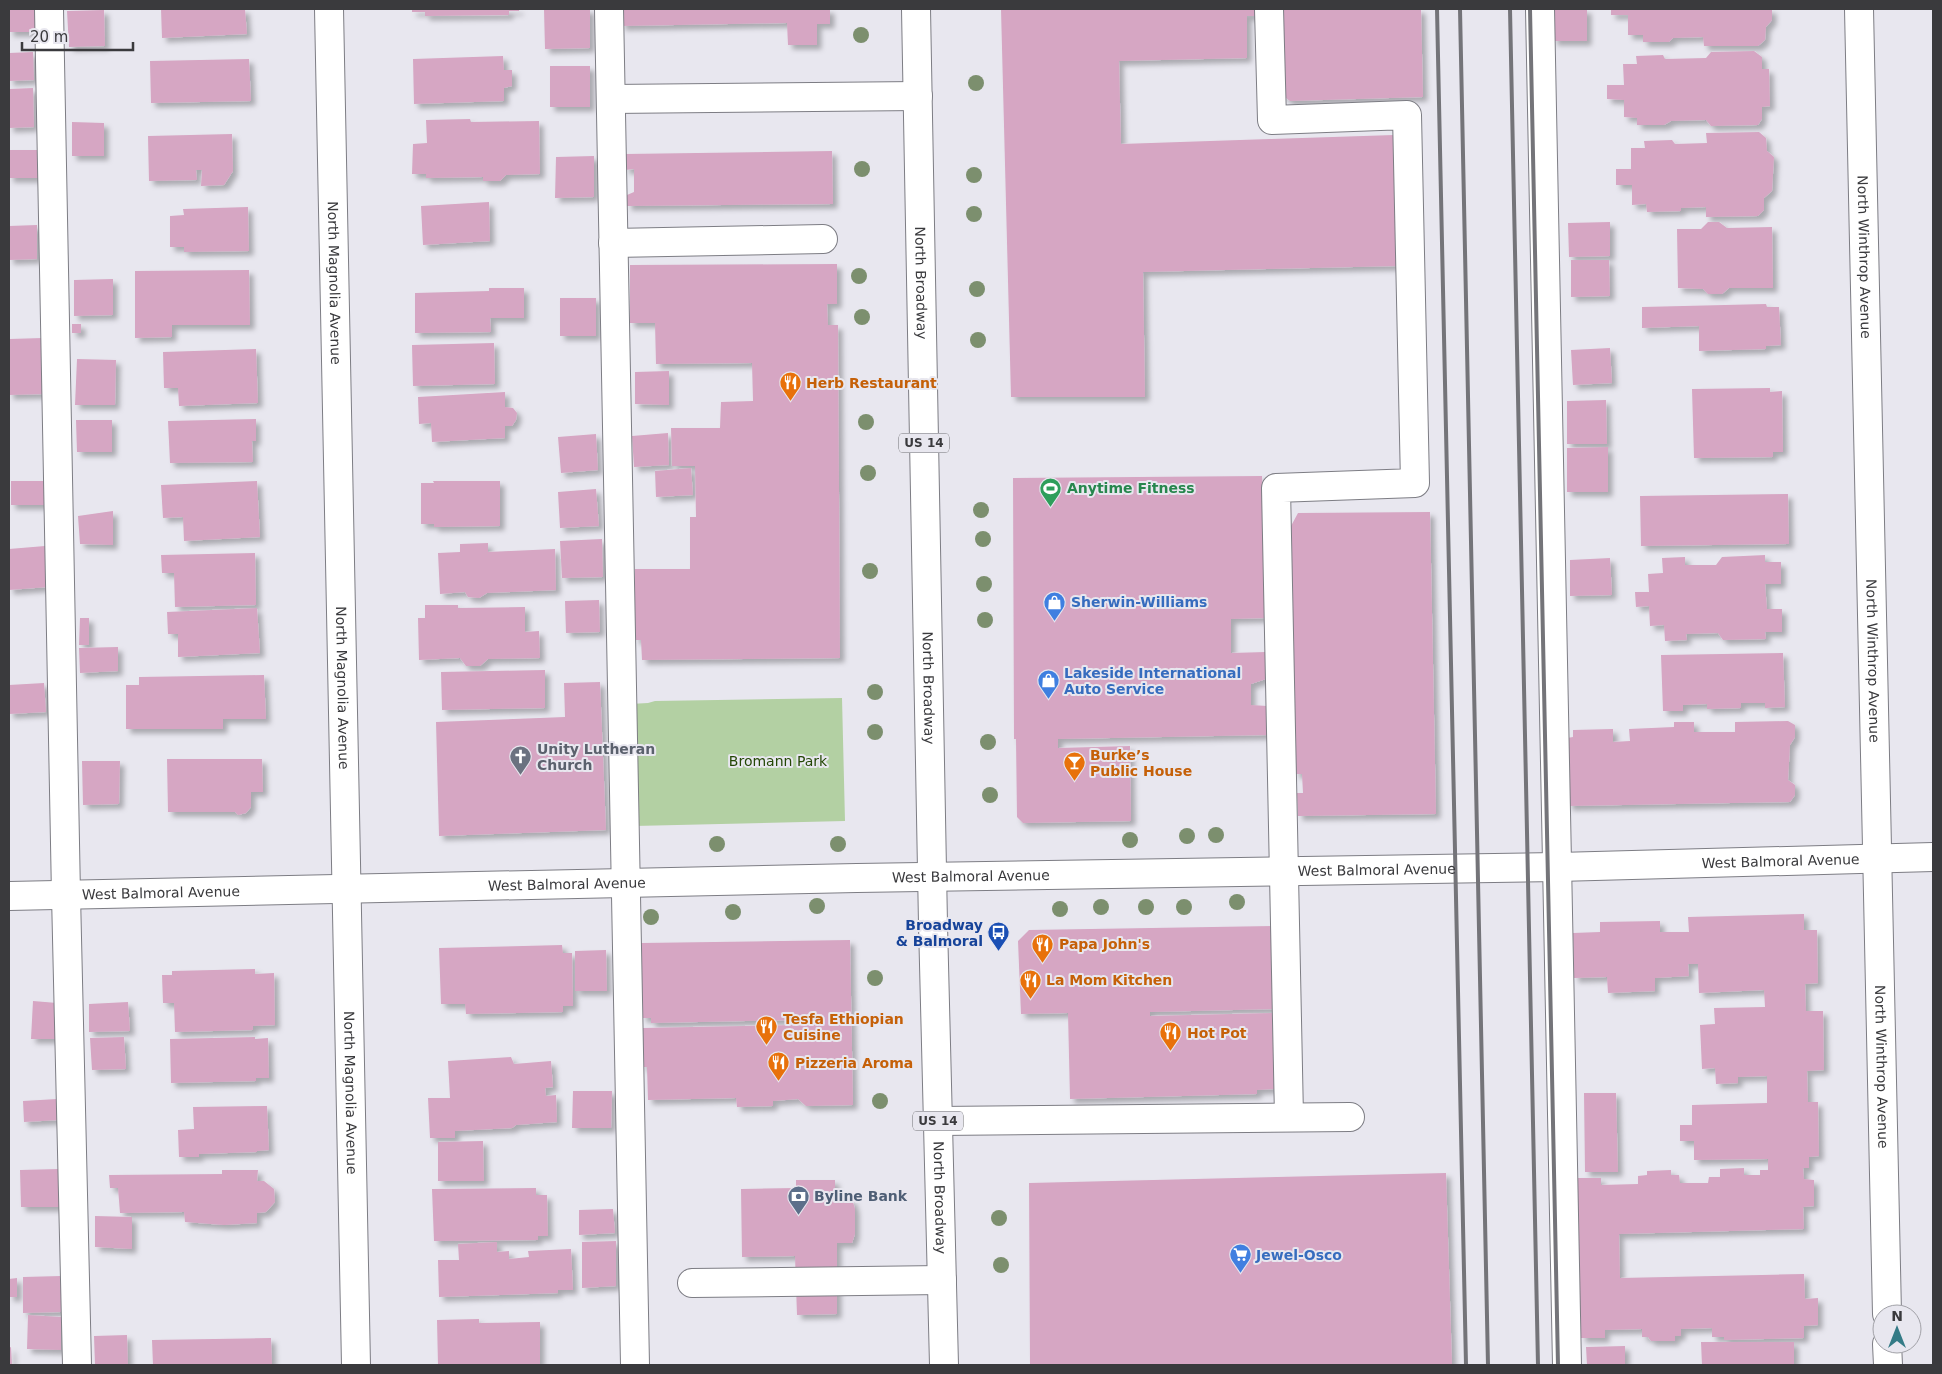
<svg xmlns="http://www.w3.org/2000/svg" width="1942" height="1374" font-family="'DejaVu Sans',sans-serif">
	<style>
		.green { fill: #b3d0a3 }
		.building { fill: #d6a6c3; filter: url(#shadow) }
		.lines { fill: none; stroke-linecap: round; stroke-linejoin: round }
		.minor-casing { stroke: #7d7d84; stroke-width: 30 }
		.major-casing { stroke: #7d7d84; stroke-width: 30 }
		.minor { stroke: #fff; stroke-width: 28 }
		.major { stroke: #fff; stroke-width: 28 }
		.rail { stroke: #747479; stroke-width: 4 }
		.tree { fill: #7c8f6e }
		.labels { text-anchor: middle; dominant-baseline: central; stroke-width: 4; stroke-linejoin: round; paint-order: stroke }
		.shield { fill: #e8e7ef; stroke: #6e6e72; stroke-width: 1 }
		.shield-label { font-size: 12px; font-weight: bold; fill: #3a3a3d }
		.street-label { font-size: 14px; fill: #3a3a3d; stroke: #e8e7ef }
		.food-label { font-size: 14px; font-weight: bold; fill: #c56008; stroke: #e8e7ef; text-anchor: start }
		.leisure-label { font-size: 14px; font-weight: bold; fill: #27864d; stroke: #e8e7ef; text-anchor: start }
		.shop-label { font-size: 14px; font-weight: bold; fill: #366cbe; stroke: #e8e7ef; text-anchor: start }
		.worship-label { font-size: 14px; font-weight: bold; fill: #5b616d; stroke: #e8e7ef; text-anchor: start }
		.park-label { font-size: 14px; fill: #244705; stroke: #e8e7ef }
		.transit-label { font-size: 14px; font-weight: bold; fill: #164399; stroke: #e8e7ef; text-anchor: end }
		.service-label { font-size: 14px; font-weight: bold; fill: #4e5e75; stroke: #e8e7ef; text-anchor: start }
	</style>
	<defs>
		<filter id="shadow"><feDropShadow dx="4.5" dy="4.5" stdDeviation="2.5" flood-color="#0004"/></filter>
	</defs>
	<rect width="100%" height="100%" fill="#e8e7ef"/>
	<!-- green -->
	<path class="green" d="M842 698 845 821 634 826 630 704 648 703 655 701Z"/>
	<!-- building -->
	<path class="building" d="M9 9H35L36 32H9Z
		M161 9H245L247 34 162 38Z
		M412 9H519V11H509V15L425 16V12H412Z
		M544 9H590V48L545 49Z
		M621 9H830V24H817V45H788L787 23 621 26Z
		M1001 9H1256L1255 16H1247V58L1119 61 1121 144 1394 135 1397 266 1143 272 1145 397H1011Z
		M1281 9H1421L1423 97 1290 101 1282 95Z
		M1553 9H1587V41H1553Z
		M1611 9H1772V20L1766 27 1765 40 1758 46H1704L1703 37 1673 38 1669 42H1643V35H1628V15H1611Z
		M104 10 105 46 69 47 67 11Z
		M1754 51 1762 57V69H1769L1770 106 1762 107V119L1758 125 1711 126 1706 120 1671 121 1664 125H1637V118L1624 117V100L1607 99V85H1624L1623 64H1637L1636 56 1663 55 1665 59 1706 58 1711 52Z
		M33 52 34 80 9 81V53Z
		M503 56 504 70H512V86L504 88V101L414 104 413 59Z
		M249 59 251 101 151 103 150 61Z
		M550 66H590V107H550Z
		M33 88 34 127 9 128V89Z
		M470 119 471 122 539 121 540 174 506 175 500 181H483V177L426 178V174H412L413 144 427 143 426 120Z
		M72 122 104 123V156H72Z
		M1759 132 1766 138 1767 151 1774 157 1772 191 1764 198V210L1758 216 1706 217V207L1681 208V211L1647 212 1646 204 1632 205V185H1616V169H1631V148H1645L1644 141 1672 140 1675 144 1707 143 1706 133Z
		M232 134 233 171 224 185 201 186 202 170H196L197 180 149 181 148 136Z
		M9 150H37L38 178H9Z
		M832 151 833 204 627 206V195L634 192V169L625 170V154Z
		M594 156V197L555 198 556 157Z
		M489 202 490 241 423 245 421 206Z
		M248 207 249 251 184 252V247H170V216L184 215 183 209Z
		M1610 222V256L1569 257 1568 223Z
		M1708 222H1719L1727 228 1772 227 1773 288H1729L1722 294H1708L1703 289 1678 288 1677 229H1701Z
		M37 225V259L9 260V226Z
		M1571 260H1609L1610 296 1571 297Z
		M837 264V304H827L828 325H838L840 658 642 660 641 640H635V569H690V517H696L695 466H672L671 428H720L721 402 753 401 752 363 656 364 655 323H630V265Z
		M249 270 250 325H172V337L135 338V271Z
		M113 279V315L74 316V280Z
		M489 288H524V318H490L491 332 415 333V293L489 291Z
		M560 298H596V336H560Z
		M1766 304 1767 307H1779L1781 345 1766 346V349L1699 351V326L1642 328V307Z
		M72 324H81V333H72Z
		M43 338 45 394 9 395V339Z
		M494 343 495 384 413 386 412 345Z
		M1610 348 1612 383 1573 385 1571 350Z
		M256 349 258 403 179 406 178 388H164L163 352Z
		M77 359 116 360 115 405H75Z
		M669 371V405L635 404V372Z
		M1770 388V392L1782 391 1783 452H1773V457L1694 458 1692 389Z
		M505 392V407L513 408 517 413 516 420 512 426H505V438L432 442 431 423 419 424 418 397Z
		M1606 400 1607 444H1567V401Z
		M256 419V441H252L253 462 170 463 168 421Z
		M76 420H112V452H77Z
		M668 433 669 465 634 467 632 436Z
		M596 434 598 470 561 473 558 437Z
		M1608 447V492H1567V448Z
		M691 468 693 495 656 497 655 471Z
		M1262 476 1265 618 1231 619V653L1266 652V679L1251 684V705L1267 706V735L1058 739V748L1130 746 1131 821 1023 823 1017 817 1016 739H1014L1013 478Z
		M11 481H47V505H11Z
		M257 481 260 537 184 541 183 517 163 518 161 485Z
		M433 481H500V526L434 527V524H421V483H434Z
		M596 489 599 526 560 528 558 492Z
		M1788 494 1789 544 1641 546 1640 496Z
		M113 511V545L80 544 78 516Z
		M1430 512 1436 814 1298 816 1297 793H1303L1302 774H1295L1291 526 1298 513Z
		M602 539 603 577 562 578 560 541Z
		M488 543V552L555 549 556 590 487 593 479 598 468 597 465 592 440 594 438 553 460 552V544Z
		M45 546 48 587 9 590V549Z
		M255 553 256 605 175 607 174 573H162L161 555Z
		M1765 555V562H1781V584H1765L1767 609H1782V632H1765L1766 639 1723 640 1718 633 1686 634 1687 640 1665 641 1664 625 1650 626 1649 606 1636 607 1635 592H1649L1648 574 1663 573 1662 558 1685 557V565H1716L1722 557Z
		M1610 558 1612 595 1570 596V560Z
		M599 600 600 632 566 633 565 601Z
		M425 605H458V608L525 607V632L539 631 540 658 488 659 480 666H466L460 658 419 660 418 618H425Z
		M257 608 260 653 178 657V634H168L167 612Z
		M80 618H89V645H79Z
		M118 647V671L80 673 79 648Z
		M1783 653 1785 707 1765 708V703H1741V708L1707 709V704L1683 705V711H1663L1661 655Z
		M545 670V708L442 710 441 672Z
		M264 675 266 719H223V729H126V685H139V677Z
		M600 682 606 830 439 836 436 722 565 717 564 683Z
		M44 683 46 712 9 714V685Z
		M1788 721 1795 725V737L1790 745 1788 780 1795 785V795L1790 802 1568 806 1567 738 1573 737V730L1613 729V742L1630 741 1629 729 1674 727V722H1694V732H1735V722Z
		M167 759H262L263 792H251V807L246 813 238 815 235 812H168Z
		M82 761H120L119 804 83 805Z
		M1804 914V930H1817L1818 983 1805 984 1806 1011H1823L1824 1070 1807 1071 1808 1102H1818L1819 1156 1809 1157V1168H1803L1804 1179 1814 1180V1206L1803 1207 1804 1229 1619 1234 1620 1278 1804 1274 1805 1299 1818 1298V1325L1804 1326V1338L1724 1340V1337H1712V1328L1681 1329V1336H1675V1341H1651L1648 1337H1642V1329L1605 1330V1338H1581V1328H1577L1578 1178H1601V1185L1638 1184V1176L1647 1175V1171L1671 1170V1175H1679L1680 1183H1708L1709 1177H1720V1169L1744 1168V1175H1760V1170H1768V1159L1694 1160V1141H1680V1125H1692V1105L1767 1103V1076L1738 1077V1083L1716 1084 1715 1068 1702 1069 1700 1025 1715 1024 1714 1008 1765 1007 1764 990 1699 993 1698 964H1688L1689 976 1655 978V991L1608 993 1607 977 1574 978 1573 933 1600 932V922L1660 921V932H1689L1688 917Z
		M1273 926 1275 1009 1150 1012V1016L1272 1013 1274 1089 1257 1090V1094L1070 1099 1068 1013 1021 1014 1018 941 1029 930Z
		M850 940 853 1105 806 1106 798 1099 773 1101V1106L737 1107 736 1098 648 1100 647 1067H642V1028L796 1025V1020L651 1023V1018H642L641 943Z
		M562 945 563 953H572L573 1006H563V1012L466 1014 465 1004H441L439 948Z
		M606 950 607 991H575V951Z
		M255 969V974L274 973 275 1025 253 1026V1030L175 1032 174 1003H163L162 975H172V971Z
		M33 1001 57 1003V1039H31Z
		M128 1002 130 1031 89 1032V1004Z
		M124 1037 126 1069 92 1070 90 1038Z
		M255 1037V1039L268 1038 269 1078H256V1081L171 1083 170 1039Z
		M511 1057 514 1064 551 1061 553 1087 545 1088 546 1096 556 1095 557 1122 516 1125 512 1128 455 1131V1138H430L428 1098H450L448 1061Z
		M573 1091H612L611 1128H572Z
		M1584 1093H1616L1618 1172H1585Z
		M57 1099 59 1120 24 1122 23 1101Z
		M267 1106 269 1150 257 1151V1152L199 1154V1157H179L178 1130 194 1129 193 1107Z
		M483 1141 484 1181H438V1142Z
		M59 1169V1207H21L20 1170Z
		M222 1170H258L257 1181H264L274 1189 275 1202 266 1212 257 1213V1223L224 1225 185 1222 184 1212 120 1213 118 1188H110L109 1175 222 1174Z
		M1446 1173 1452 1365H1030L1029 1183Z
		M796 1180H835V1199H852L855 1209V1234L852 1243H837V1314L797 1315 795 1256 742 1257 741 1189 796 1188Z
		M536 1188V1195H547L548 1236H538V1240L434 1241 432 1189Z
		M613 1209 615 1233 579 1235V1210Z
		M95 1216 132 1217V1249L95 1247Z
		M616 1241V1286L582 1288V1242Z
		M497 1242V1252L509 1251V1259L529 1257 528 1251 571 1249 573 1290H558V1293L439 1297 438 1260H459L458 1244Z
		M61 1276V1312L23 1313V1277Z
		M17 1278V1297H9V1279Z
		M28 1315 61 1317V1350L27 1349Z
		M479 1319V1323L540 1322V1364L438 1365 437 1320Z
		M127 1335 128 1365H95L94 1336Z
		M271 1338 272 1365H153L152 1340Z
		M1701 1342H1794V1365H1702Z
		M1625 1346V1365H1587L1586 1347Z
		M11 1347 12 1365H9V1348Z"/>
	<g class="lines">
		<defs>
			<g id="minor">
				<path d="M49 9 66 895 77 1365"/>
				<path id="s1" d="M329 9 356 1365"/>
				<path d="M609 9 635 1365"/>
				<path d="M1269 9 1272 120 1407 115 1415 483 1276 488 1289 1117"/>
				<path d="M1540 9 1567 1365"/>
				<path id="s2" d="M1859 9 1887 1314"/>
				<path d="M611 99 918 96"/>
				<path d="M613 243 823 239"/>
				<path id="s3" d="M9 896 857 878 1558 867 1933 857"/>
				<path d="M938 1121 1350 1117"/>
				<path d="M692 1283 942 1280"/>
				<path d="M1887 1344 1888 1365"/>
			</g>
			<g id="major">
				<path id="s4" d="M916 9 933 924 944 1365"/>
			</g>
		</defs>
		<!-- minor casing -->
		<use href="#minor" class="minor-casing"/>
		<!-- major casing -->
		<use href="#major" class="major-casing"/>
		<!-- minor -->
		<use href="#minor" class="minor"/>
		<!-- major -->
		<use href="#major" class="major"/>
		<!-- rail -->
		<path class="rail" d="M1437 9 1466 1365
			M1460 9 1488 1365
			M1510 9 1538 1365
			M1530 9 1558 1365"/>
	</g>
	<!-- trees -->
	<g class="tree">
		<circle cx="861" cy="35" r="8"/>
		<circle cx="976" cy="83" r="8"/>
		<circle cx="862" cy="169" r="8"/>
		<circle cx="974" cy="175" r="8"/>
		<circle cx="974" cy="214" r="8"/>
		<circle cx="859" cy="276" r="8"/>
		<circle cx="977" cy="289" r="8"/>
		<circle cx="862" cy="317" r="8"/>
		<circle cx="978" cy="340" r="8"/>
		<circle cx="866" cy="422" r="8"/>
		<circle cx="868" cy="473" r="8"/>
		<circle cx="981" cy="510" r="8"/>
		<circle cx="983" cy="539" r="8"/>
		<circle cx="870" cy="571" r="8"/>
		<circle cx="984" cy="584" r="8"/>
		<circle cx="985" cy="620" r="8"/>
		<circle cx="875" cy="692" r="8"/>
		<circle cx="875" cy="732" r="8"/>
		<circle cx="988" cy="742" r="8"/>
		<circle cx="990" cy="795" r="8"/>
		<circle cx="1216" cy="835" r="8"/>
		<circle cx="1187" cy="836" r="8"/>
		<circle cx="1130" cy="840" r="8"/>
		<circle cx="717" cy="844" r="8"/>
		<circle cx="838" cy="844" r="8"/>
		<circle cx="1237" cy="902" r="8"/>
		<circle cx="817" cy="906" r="8"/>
		<circle cx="1101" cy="907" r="8"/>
		<circle cx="1146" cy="907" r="8"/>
		<circle cx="1184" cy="907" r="8"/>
		<circle cx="1060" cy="909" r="8"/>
		<circle cx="733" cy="912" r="8"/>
		<circle cx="651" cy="917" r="8"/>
		<circle cx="875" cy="978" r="8"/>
		<circle cx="880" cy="1101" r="8"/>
		<circle cx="999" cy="1218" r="8"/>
		<circle cx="1001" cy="1265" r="8"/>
	</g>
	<!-- icons -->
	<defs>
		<symbol id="restaurant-pin" viewBox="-11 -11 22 30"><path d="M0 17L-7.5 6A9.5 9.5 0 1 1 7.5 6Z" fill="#e8710a" stroke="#e8e7ef"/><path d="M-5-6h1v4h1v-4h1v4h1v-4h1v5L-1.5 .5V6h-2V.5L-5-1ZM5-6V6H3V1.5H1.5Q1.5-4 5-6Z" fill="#fff"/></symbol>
		<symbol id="stadium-pin" viewBox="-11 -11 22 30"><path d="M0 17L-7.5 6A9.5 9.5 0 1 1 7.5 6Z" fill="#2e9e5b" stroke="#e8e7ef"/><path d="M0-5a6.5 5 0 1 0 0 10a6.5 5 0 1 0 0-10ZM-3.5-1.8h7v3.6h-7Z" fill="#fff"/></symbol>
		<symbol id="shop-pin" viewBox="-11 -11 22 30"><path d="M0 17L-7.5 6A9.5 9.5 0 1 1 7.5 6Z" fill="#3f7fe0" stroke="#e8e7ef"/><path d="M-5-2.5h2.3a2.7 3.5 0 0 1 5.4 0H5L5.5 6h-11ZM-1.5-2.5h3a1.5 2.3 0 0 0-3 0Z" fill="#fff"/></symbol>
		<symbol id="church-pin" viewBox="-11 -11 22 30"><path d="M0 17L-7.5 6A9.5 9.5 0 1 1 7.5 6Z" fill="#6b7280" stroke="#e8e7ef"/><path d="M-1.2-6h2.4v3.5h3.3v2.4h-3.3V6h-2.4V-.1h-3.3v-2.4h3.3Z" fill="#fff"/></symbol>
		<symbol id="bar-pin" viewBox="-11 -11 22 30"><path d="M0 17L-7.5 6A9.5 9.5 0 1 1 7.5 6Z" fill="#e8710a" stroke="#e8e7ef"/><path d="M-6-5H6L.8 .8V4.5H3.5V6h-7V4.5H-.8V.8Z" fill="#fff"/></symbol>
		<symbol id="bus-pin" viewBox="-11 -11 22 30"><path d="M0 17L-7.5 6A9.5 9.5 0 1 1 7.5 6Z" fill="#1a4fb4" stroke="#e8e7ef"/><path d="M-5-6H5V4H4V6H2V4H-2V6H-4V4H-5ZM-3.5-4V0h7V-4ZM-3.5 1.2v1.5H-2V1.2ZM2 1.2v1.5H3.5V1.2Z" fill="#fff"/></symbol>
		<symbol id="bank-pin" viewBox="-11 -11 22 30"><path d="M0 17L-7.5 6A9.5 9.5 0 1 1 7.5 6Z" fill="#5c6f8a" stroke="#e8e7ef"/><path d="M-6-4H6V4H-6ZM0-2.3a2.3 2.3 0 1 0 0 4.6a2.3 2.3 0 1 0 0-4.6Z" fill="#fff"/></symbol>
		<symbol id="supermarket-pin" viewBox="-11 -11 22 30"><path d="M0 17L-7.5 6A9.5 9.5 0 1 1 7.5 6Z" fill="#3f7fe0" stroke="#e8e7ef"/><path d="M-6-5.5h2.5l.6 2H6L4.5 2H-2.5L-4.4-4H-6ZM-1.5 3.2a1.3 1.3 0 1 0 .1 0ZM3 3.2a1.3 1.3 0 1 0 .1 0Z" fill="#fff"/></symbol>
	</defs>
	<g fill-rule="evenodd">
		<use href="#restaurant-pin" x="778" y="370" width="25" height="34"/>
		<use href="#stadium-pin" x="1038" y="476" width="25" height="34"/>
		<use href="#shop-pin" x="1042" y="590" width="25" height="34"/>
		<use href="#shop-pin" x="1036" y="668" width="25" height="34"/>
		<use href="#church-pin" x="508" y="744" width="25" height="34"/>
		<use href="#bar-pin" x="1062" y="750" width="25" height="34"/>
		<use href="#bus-pin" x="986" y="920" width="25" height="34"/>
		<use href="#restaurant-pin" x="1030" y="932" width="25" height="34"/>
		<use href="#restaurant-pin" x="1018" y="968" width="25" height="34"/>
		<use href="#restaurant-pin" x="754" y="1014" width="25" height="34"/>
		<use href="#restaurant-pin" x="1158" y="1020" width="25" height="34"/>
		<use href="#restaurant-pin" x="766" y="1050" width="25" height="34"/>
		<use href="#bank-pin" x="786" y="1184" width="25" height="34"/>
		<use href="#supermarket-pin" x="1228" y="1242" width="25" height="34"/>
	</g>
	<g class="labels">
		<!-- shield labels -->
		<g class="shield">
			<rect x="899" y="433.5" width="50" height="19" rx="4"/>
			<rect x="913" y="1111.5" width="50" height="19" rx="4"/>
		</g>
		<g class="shield-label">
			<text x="924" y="443">US 14</text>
			<text x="938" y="1121">US 14</text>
		</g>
		<!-- street labels -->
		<g class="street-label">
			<text stroke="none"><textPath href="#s2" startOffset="248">North Winthrop Avenue</textPath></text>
			<text stroke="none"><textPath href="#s1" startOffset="274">North Magnolia Avenue</textPath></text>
			<text stroke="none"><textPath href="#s4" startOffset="274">North Broadway</textPath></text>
			<text stroke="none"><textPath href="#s2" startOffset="652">North Winthrop Avenue</textPath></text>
			<text stroke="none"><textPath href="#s1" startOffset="679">North Magnolia Avenue</textPath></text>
			<text stroke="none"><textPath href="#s4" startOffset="679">North Broadway</textPath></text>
			<text stroke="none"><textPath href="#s3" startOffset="1772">West Balmoral Avenue</textPath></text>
			<text stroke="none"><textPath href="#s3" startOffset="1368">West Balmoral Avenue</textPath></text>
			<text stroke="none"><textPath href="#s3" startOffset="962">West Balmoral Avenue</textPath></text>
			<text stroke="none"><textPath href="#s3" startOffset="558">West Balmoral Avenue</textPath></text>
			<text stroke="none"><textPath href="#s3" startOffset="152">West Balmoral Avenue</textPath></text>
			<text stroke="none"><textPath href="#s2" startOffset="1058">North Winthrop Avenue</textPath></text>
			<text stroke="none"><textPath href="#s1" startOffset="1084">North Magnolia Avenue</textPath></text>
			<text stroke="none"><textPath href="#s4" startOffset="1189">North Broadway</textPath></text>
		</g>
		<!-- food labels -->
		<g class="food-label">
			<text x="806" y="383">Herb Restaurant</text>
			<text x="1090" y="755">Burke’s<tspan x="1090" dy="16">Public House</tspan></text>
			<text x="1059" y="944">Papa John's</text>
			<text x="1046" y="980">La Mom Kitchen</text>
			<text x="783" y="1019">Tesfa Ethiopian<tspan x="783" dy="16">Cuisine</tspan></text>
			<text x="1187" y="1033">Hot Pot</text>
			<text x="795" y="1063">Pizzeria Aroma</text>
		</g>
		<!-- leisure labels -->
		<g class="leisure-label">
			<text x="1067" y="488">Anytime Fitness</text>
		</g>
		<!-- shop labels -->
		<g class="shop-label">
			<text x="1071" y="602">Sherwin-Williams</text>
			<text x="1064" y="673">Lakeside International<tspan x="1064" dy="16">Auto Service</tspan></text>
			<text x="1256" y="1255">Jewel-Osco</text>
		</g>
		<!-- worship labels -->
		<g class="worship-label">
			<text x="537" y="749">Unity Lutheran<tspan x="537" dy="16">Church</tspan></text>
		</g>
		<!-- park labels -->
		<g class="park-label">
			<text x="778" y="761">Bromann Park</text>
		</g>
		<!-- transit labels -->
		<g class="transit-label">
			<text x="983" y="925">Broadway<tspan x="983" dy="16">&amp; Balmoral</tspan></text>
		</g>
		<!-- service labels -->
		<g class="service-label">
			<text x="814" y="1196">Byline Bank</text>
		</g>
	</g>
	<!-- border -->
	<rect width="1942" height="1374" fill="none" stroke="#3a3a3d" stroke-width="20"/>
	<!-- north arrow -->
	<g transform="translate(1897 1329)"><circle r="24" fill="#e8e7ef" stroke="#a2a2a8"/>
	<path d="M0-4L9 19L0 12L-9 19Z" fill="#347b86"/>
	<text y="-8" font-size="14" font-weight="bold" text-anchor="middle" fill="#3a3a3d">N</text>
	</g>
	<!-- scale -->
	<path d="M22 42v8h111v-8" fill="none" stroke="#3a3a3d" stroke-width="2.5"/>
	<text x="30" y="42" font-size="15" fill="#3a3a3d" stroke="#e8e7ef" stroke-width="4" paint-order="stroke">20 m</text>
</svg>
